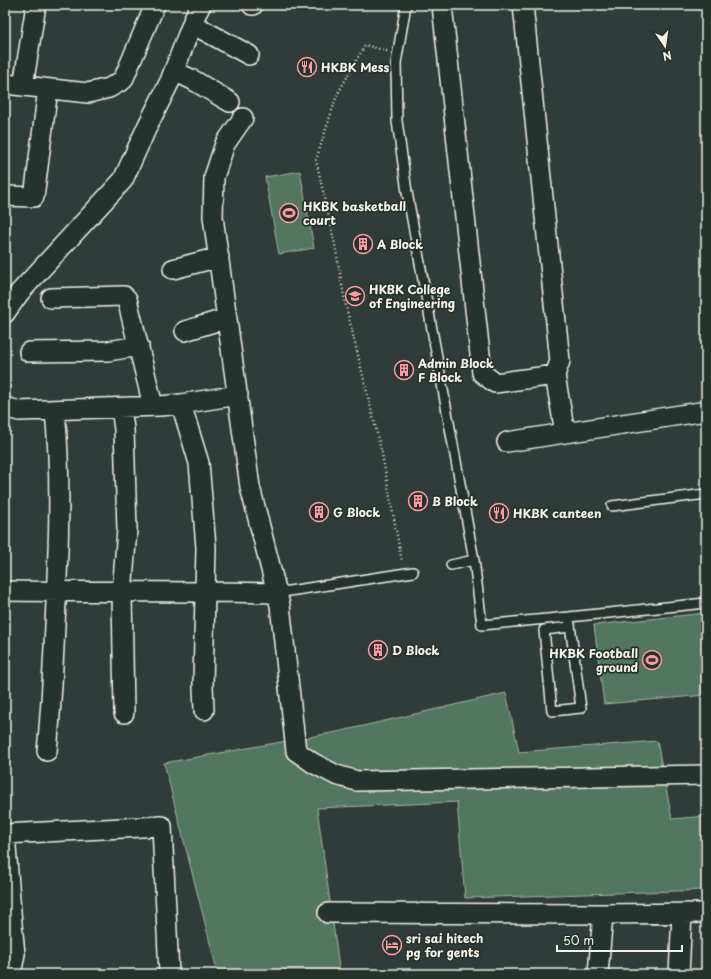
<svg xmlns="http://www.w3.org/2000/svg" width="711" height="979" font-family="'Playpen Sans',sans-serif">
	<style>
		.green { fill: #537660; stroke: #a4b4a4 }
		.lines { fill: none; stroke-linecap: round; stroke-linejoin: round }
		.service-casing { stroke: #f4f1e8; stroke-width: 12 }
		.minor-casing { stroke: #f4f1e8; stroke-width: 22 }
		.path { stroke: #f4f1e8; stroke-width: 2.5; stroke-dasharray: 1 3; stroke-linecap: butt }
		.service { stroke: #26332d; stroke-width: 9 }
		.minor { stroke: #26332d; stroke-width: 19 }
		.labels { text-anchor: middle; dominant-baseline: central; stroke-width: 3.5; stroke-linejoin: round; paint-order: stroke }
		.poi-label { font-size: 12px; font-weight: bold; fill: #f4f1e8; stroke: #26332d; text-anchor: start }
	</style>
	<rect width="100%" height="100%" fill="#2f3c3a"/>
	<filter id="ink" filterUnits="userSpaceOnUse"><feTurbulence type="fractalNoise" baseFrequency=".025" numOctaves="2"/><feDisplacementMap in="SourceGraphic" scale="8" xChannelSelector="R" yChannelSelector="G"/><feConvolveMatrix kernelMatrix="1 2 1 2 8 2 1 2 1" color-interpolation-filters="sRGB"/></filter>
	<g filter="url(#ink)">
		<!-- green -->
		<path class="green" d="M300 171 314 248 279 254 265 177Z
			M706 613V695L604 704 594 625Z
			M506 693 519 752 657 741 672 819 706 816V890L465 898 457 802 317 808 340 974H218L164 763 337 732Z"/>
		<g class="lines">
			<defs>
				<path id="service" d="M406 5 396 63 397 121 407 192 474 560
					M612 506 706 494
					M451 565 474 560 482 625 569 617
					M276 593 413 572
					M570 627 544 630 552 711 581 708 569 617 706 603"/>
				<path id="minor" d="M252 5H253
					M442 5 482 373 495 383 555 375 560 361 523 5
					M192 24 249 55
					M174 71 193 80 230 102
					M5 84 88 93 109 88 123 80 155 5
					M23 86 36 5
					M243 118 225 144 214 177 213 217 250 487 280 605 296 751 313 763 336 775 357 781 706 775
					M5 196 34 197 48 89
					M173 269 219 257
					M51 298 124 296 127 299 153 406
					M5 313 20 292 123 180 147 127 170 81 195 16 201 5
					M185 331 227 318
					M29 352 108 351 139 346
					M555 375 565 433
					M181 404 199 463 206 547 203 686 204 710
					M5 407 19 411 160 406 181 404 238 395
					M121 408 124 429 127 530 122 593 124 713
					M507 442 706 411
					M5 591C95 592 186 591 276 593
					M47 751C52 701 54 651 56 602 59 537 61 474 55 410
					M5 834 162 826 169 974
					M328 913 603 914 706 913
					M5 925 12 924 5 834
					M11 974 15 954 12 924
					M598 974 603 914
					M679 974 682 913"/>
			</defs>
			<!-- service casing -->
			<use href="#service" class="service-casing"/>
			<!-- minor casing -->
			<use href="#minor" class="minor-casing"/>
			<!-- path -->
			<path class="path" d="M387 51 365 45 337 95 316 160 335 245 345 302 382 454 402 562"/>
			<!-- service -->
			<use href="#service" class="service"/>
			<!-- minor -->
			<use href="#minor" class="minor"/>
		</g>
	</g>
	<!-- icons -->
	<defs>
		<symbol id="restaurant-ring" viewBox="-11 -11 22 22"><circle r="9.5" fill="#26332d" stroke="#ff9aa2" stroke-width="1.5"/><path d="M-5-6h1v4h1v-4h1v4h1v-4h1v5L-1.5 .5V6h-2V.5L-5-1ZM5-6V6H3V1.5H1.5Q1.5-4 5-6Z" fill="#ff9aa2"/></symbol>
		<symbol id="stadium-ring" viewBox="-11 -11 22 22"><circle r="9.5" fill="#26332d" stroke="#ff9aa2" stroke-width="1.5"/><path d="M0-5a6.5 5 0 1 0 0 10a6.5 5 0 1 0 0-10ZM-3.5-1.8h7v3.6h-7Z" fill="#ff9aa2"/></symbol>
		<symbol id="building-ring" viewBox="-11 -11 22 22"><circle r="9.5" fill="#26332d" stroke="#ff9aa2" stroke-width="1.5"/><path d="M-4-6H4V6H1V3H-1V6H-4ZM-2.5-4.3h1.7v1.8h-1.7ZM.8-4.3h1.7v1.8H.8ZM-2.5-1h1.7V.8h-1.7ZM.8-1h1.7V.8H.8Z" fill="#ff9aa2"/></symbol>
		<symbol id="university-ring" viewBox="-11 -11 22 22"><circle r="9.5" fill="#26332d" stroke="#ff9aa2" stroke-width="1.5"/><path d="M0-5L7-2L0 1L-7-2ZM-4 1L0 2.5L4 1V4Q0 6-4 4Z" fill="#ff9aa2"/></symbol>
		<symbol id="hotel-ring" viewBox="-11 -11 22 22"><circle r="9.5" fill="#26332d" stroke="#ff9aa2" stroke-width="1.5"/><path d="M-6-4.5h1.5V1H6V5H4.5V3h-9V5H-6ZM-4 0a1.8 1.8 0 1 1 3.6 0ZM.5 0V-2.5h3Q6-2.5 6 0Z" fill="#ff9aa2"/></symbol>
	</defs>
	<g fill-rule="evenodd">
		<use href="#restaurant-ring" x="296" y="56" width="22" height="22"/>
		<use href="#stadium-ring" x="278" y="202" width="22" height="22"/>
		<use href="#building-ring" x="352" y="233" width="22" height="22"/>
		<use href="#university-ring" x="344" y="285" width="22" height="22"/>
		<use href="#building-ring" x="393" y="359" width="22" height="22"/>
		<use href="#building-ring" x="407" y="490" width="22" height="22"/>
		<use href="#building-ring" x="308" y="501" width="22" height="22"/>
		<use href="#restaurant-ring" x="488" y="502" width="22" height="22"/>
		<use href="#building-ring" x="367" y="639" width="22" height="22"/>
		<use href="#stadium-ring" x="641" y="649" width="22" height="22"/>
		<use href="#hotel-ring" x="381" y="934" width="22" height="22"/>
	</g>
	<g class="labels">
		<!-- poi labels -->
		<g class="poi-label">
			<text x="321" y="67">HKBK Mess</text>
			<text x="303" y="206">HKBK basketball<tspan x="303" dy="14">court</tspan></text>
			<text x="377" y="244">A Block</text>
			<text x="369" y="289">HKBK College<tspan x="369" dy="14">of Engineering</tspan></text>
			<text x="418" y="363">Admin Block<tspan x="418" dy="14">F Block</tspan></text>
			<text x="432" y="501">B Block</text>
			<text x="333" y="512">G Block</text>
			<text x="513" y="513">HKBK canteen</text>
			<text x="392" y="650">D Block</text>
			<text x="638" y="653" text-anchor="end">HKBK Football<tspan x="638" dy="14">ground</tspan></text>
			<text x="406" y="938">sri sai hitech<tspan x="406" dy="14">pg for gents</tspan></text>
		</g>
	</g>
	<!-- margin -->
	<rect width="711" height="979" fill="none" stroke="#26332d" stroke-width="20"/>
	<rect x="10" y="10" width="691" height="959" fill="none" stroke="#f4f1e8" stroke-width="1.5" filter="url(#ink)"/>
	<!-- north arrow -->
	<g transform="translate(665 46) rotate(167)" stroke="#26332d" stroke-width="3" paint-order="stroke">
	<path d="M0-3L7 15L0 10L-7 15Z" fill="#f4f1e8"/>
	<text y="-6" font-size="11" font-weight="bold" text-anchor="middle" fill="#f4f1e8">N</text>
	</g>
	<!-- scale -->
	<path d="M557 945v6h125v-6" fill="none" stroke="#f4f1e8" stroke-width="2"/>
	<text x="563" y="945" font-size="12" fill="#f4f1e8" stroke="#26332d" stroke-width="3" paint-order="stroke">50 m</text>
</svg>
